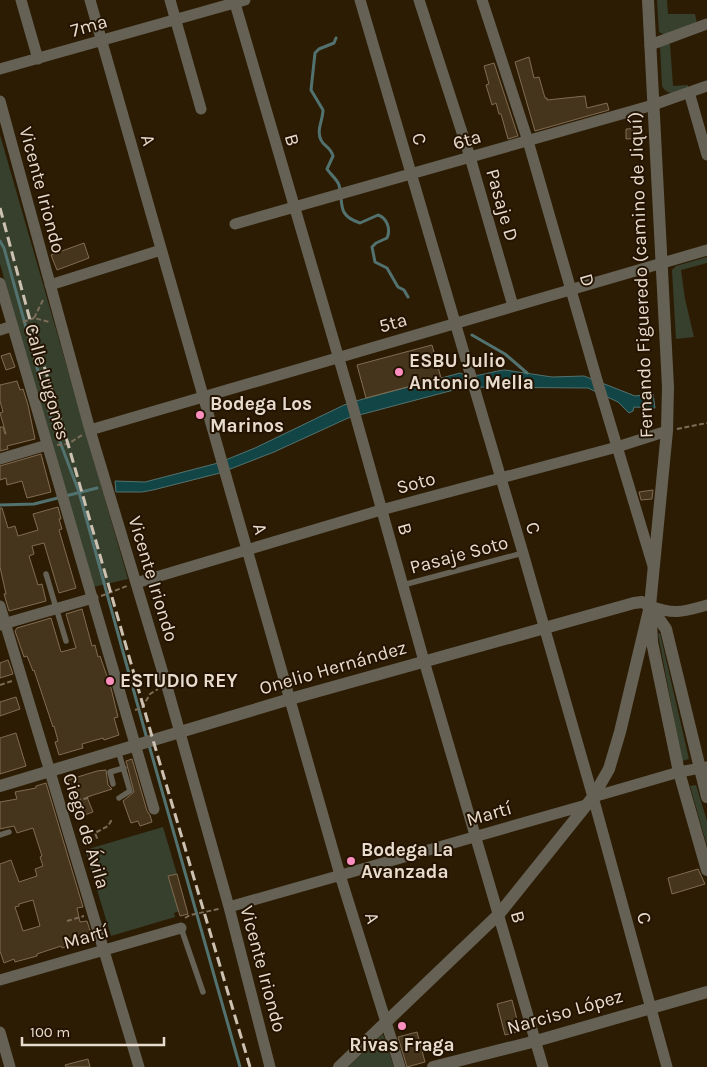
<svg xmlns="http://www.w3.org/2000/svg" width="707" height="1067" font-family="Karla,sans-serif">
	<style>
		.green { fill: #37402d }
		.water { fill: #124546; stroke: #52726f }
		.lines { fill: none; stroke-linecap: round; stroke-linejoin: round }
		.stream { stroke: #52726f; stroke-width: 3 }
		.building { fill: #46351d; stroke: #806c53; fill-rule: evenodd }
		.path { stroke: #7b6d59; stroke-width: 2; stroke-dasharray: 5 2.5; stroke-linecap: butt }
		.service { stroke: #656255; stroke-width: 5.5 }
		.minor { stroke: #656255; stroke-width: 11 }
		.tertiary { stroke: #656255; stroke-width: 12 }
		.rail { stroke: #cdc2b2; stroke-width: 3; stroke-dasharray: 10 5; stroke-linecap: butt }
		.poi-dot { fill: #fd8ec0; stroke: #231300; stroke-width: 2 }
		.labels { text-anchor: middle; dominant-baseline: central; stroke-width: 4; stroke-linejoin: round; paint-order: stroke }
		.street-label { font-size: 19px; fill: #e7dcce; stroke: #231300 }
		.poi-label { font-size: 19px; font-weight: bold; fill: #e7dcce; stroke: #231300; text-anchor: start }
	</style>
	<rect width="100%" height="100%" fill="#2d1c04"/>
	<!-- green -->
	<path class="green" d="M657 0H667L668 14H695L697 24 667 34H663L659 32Z
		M666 43 670 44 673 86 688 85V89C678 92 668 97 662 86L660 46Z
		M0 135 128 579 93 587 0 264Z
		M707 257V263L681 270 685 299 694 337 676 339 672 270 676 266Z
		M660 633 689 759 682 761 658 634Z
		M696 785 707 821V846L690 786Z
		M163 827 177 874 168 876 179 911 174 913 175 917 111 936 85 850Z
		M383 1034 394 1067H348Z"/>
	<!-- water -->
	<path class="water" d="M505 370 552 377 584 376 635 396 653 394 655 408 634 407 633 411 629 413 618 402 588 388 465 387 348 418 274 452 220 473 153 490 142 492H116L115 481 145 482 218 463 255 448 344 405 356 401 460 373C474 380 490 371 505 370Z"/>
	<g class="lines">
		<!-- stream -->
		<path class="stream" d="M336 38 334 43 319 49 315 53 311 90 323 110C323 120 316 130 321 140 324 147 330 146 333 156L327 169C330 174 337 179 339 185 344 204 336 215 360 223L378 215C387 218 391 229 387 238L376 243 372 247 375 262 387 268 398 287 404 290 408 297
			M0 241 4 248 51 418 79 492 147 739
			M472 335 505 354 527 373
			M0 505 34 504 97 488
			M149 745 240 1067"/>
	</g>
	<!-- building -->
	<path class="building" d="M529 57 534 78 539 77 545 98H547V100L585 96 587 108 607 103 609 110 535 131 515 62Z
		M494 63 518 136 508 139 501 114H499L496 103 492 105 486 85 489 84 484 66Z
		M642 128V138L626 139V129Z
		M84 243 89 258 57 270 51 255Z
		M432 345 441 378 366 398 357 365Z
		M10 353 15 367 6 370 1 356Z
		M17 381 20 390 23 389 28 405 35 439 7 446 8 449 0 451V427H3L5 434H6L0 413 3 412 0 401V385Z
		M41 454 51 492 27 498 22 481 7 485 6 478 0 480V466Z
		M653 490 652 499 641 500 639 492Z
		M58 507 61 519H59L62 529 59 530 76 588 59 593 44 543 32 546 34 554 29 556 38 585 42 584 46 601 9 611 4 594H6L0 567V508H2L8 528 15 526 18 536 38 530 33 514Z
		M82 609 92 646 95 645 98 657 100 656 111 688 118 717 114 718 119 735 104 740 103 738 82 744 83 748 59 755 55 742 58 741 54 726 53 727 34 670 33 671 27 656 24 657 15 631 17 628 51 618 61 652 76 648 66 614Z
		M8 660 13 674 0 678V663Z
		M16 697 20 709 0 716V702Z
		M16 733 26 766 0 774V738Z
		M132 759 147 811 150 815 152 822 140 826 138 821 131 823 123 801 134 792 126 761Z
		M106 770 108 785 112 789 87 797 93 812 79 817 68 780 97 771Z
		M46 783 83 907 77 908 80 922 87 921 93 940 86 942V941L62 948 61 946 37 954V956L15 962 14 959 4 963 0 951V864L11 860 19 882 37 876 35 869 43 866 40 857 42 856 33 828 17 833 14 826 0 829V802L17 799 15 792 36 788V786ZM33 900 40 926 23 931 15 907 19 906V904Z
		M698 869 705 884 672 894 668 878Z
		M177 874 188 914 180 916 168 876Z
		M512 1000 520 1031 505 1035 497 1004Z
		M417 1032 425 1062 407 1067 398 1037Z
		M88 1059 90 1067H66L65 1065Z"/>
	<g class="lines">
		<!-- path -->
		<path class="path" d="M43 300 34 318 49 322
			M23 322 34 318
			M677 429 707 423
			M57 445 68 444 82 435
			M101 596 127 586
			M0 685 12 681
			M135 710 142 708 150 694 158 689
			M69 803 91 797
			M82 842 97 838 95 833 108 826 111 821 110 818
			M185 918 190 915 219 909
			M67 921 84 916"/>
		<!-- service -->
		<path class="service" d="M46 574 66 641
			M403 585 523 553
			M118 750 130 791 119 798
			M113 784 110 772 124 768
			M0 835 9 832
			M181 928 203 992"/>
		<!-- minor -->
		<path class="minor" d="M21 0 38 59
			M90 0 340 875 400 1067
			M170 0 201 109
			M234 0 351 400 424 661 543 1067
			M360 0 523 553 593 797 667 1067
			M419 0 470 157 513 306
			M482 0 528 141 597 380 653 566
			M650 45 707 24
			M0 69 245 0
			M689 92 707 155
			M0 101 90 430 166 683 229 907 270 1067
			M235 224 653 105 707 86
			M0 283 154 809
			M50 285 161 250
			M0 330 12 326
			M90 430 707 250
			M0 459 47 445
			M136 583 381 510 617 447 667 431
			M0 606 139 1067
			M650 606C675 615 682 612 707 605
			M0 625 93 598
			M593 797 679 772 707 767
			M229 907 586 805
			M0 980 181 928
			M0 1032 10 1067"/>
		<!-- tertiary -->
		<path class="tertiary" d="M650 606 666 629 707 797
			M651 621 652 642 679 772 707 870
			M0 786 290 699 634 603 642 602 650 606
			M339 1067 499 914 593 797 609 769 620 732 650 606 667 431 668 387 648 0
			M433 1067 536 1041 707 992"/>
		<!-- rail -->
		<path class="rail" d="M0 208 30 320 68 444 153 740 250 1067"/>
	</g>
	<!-- markers -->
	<g class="poi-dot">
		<circle cx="399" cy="372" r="5"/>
		<circle cx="200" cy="415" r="5"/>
		<circle cx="110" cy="681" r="5"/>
		<circle cx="351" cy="861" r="5"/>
		<circle cx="402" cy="1026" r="5"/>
	</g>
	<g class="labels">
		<!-- street labels -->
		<g class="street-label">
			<text transform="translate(89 26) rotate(-16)">7ma</text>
			<text transform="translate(419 139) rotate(74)">C</text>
			<text transform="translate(148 140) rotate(74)">A</text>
			<text transform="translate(292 140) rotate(74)">B</text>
			<text transform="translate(467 140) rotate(-16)">6ta</text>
			<text transform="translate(42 190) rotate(75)">Vicente Iriondo</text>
			<text transform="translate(502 205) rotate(74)">Pasaje D</text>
			<text transform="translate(641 275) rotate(-92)">Fernando Figueredo (camino de Jiquí)</text>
			<text transform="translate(587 280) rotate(74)">D</text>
			<text transform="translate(393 323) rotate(-16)">5ta</text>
			<text transform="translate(47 382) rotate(74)">Calle Lugones</text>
			<text transform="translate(416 483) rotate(-15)">Soto</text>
			<text transform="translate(533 528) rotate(73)">C</text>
			<text transform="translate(260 529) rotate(75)">A</text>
			<text transform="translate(405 529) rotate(74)">B</text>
			<text transform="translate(459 555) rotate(-15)">Pasaje Soto</text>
			<text transform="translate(153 579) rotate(73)">Vicente Iriondo</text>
			<text transform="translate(333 668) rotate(-16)">Onelio Hernández</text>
			<text transform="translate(489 814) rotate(-16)">Martí</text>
			<text transform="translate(86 831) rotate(73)">Ciego de Ávila</text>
			<text transform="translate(518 917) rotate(74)">B</text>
			<text transform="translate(372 918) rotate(73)">A</text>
			<text transform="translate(644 918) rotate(75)">C</text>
			<text transform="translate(86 937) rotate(-16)">Martí</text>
			<text transform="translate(263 969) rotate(75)">Vicente Iriondo</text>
			<text transform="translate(565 1012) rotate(-16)">Narciso López</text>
		</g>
		<!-- poi labels -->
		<g class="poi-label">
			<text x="409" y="361">ESBU Julio<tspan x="409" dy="22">Antonio Mella</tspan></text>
			<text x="210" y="404">Bodega Los<tspan x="210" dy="22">Marinos</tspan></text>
			<text x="120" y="681">ESTUDIO REY</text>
			<text x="361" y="850">Bodega La<tspan x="361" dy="22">Avanzada</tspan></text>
			<text x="402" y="1045" text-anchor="middle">Rivas Fraga</text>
		</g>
	</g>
	<!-- scale -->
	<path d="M22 1037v8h142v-8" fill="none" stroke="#e7dcce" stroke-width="2.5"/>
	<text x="30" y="1037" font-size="15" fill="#e7dcce" stroke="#231300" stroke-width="4" paint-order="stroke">100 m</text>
</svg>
